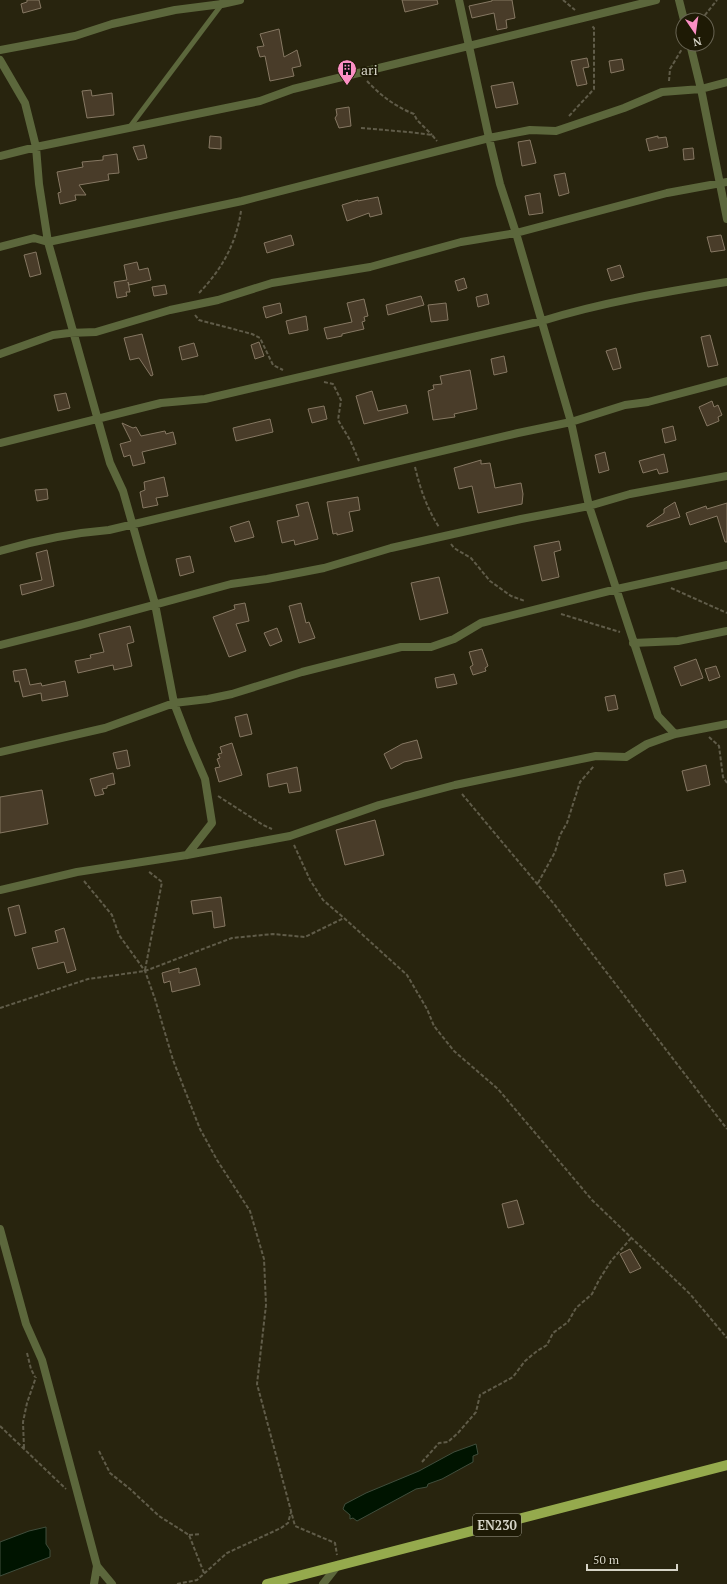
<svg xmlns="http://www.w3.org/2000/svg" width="727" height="1584" font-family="'PT Serif',serif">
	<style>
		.water { fill: #001400; stroke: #404e3c }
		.building { fill: #493c29; stroke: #867863 }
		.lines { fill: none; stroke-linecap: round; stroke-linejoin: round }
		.path { stroke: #605c49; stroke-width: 2; stroke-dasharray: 4 2; stroke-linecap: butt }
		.service { stroke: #5c673c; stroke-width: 5 }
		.minor { stroke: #5c673c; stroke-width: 8 }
		.primary { stroke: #95aa4d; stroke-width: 10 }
		.labels { text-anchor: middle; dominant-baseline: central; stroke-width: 3.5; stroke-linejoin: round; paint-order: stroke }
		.shield { fill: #1e1a05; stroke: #9f9c8d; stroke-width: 1 }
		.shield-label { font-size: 13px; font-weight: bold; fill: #d6d4c7 }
		.poi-label { font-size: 14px; fill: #d6d4c7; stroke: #1e1a05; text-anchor: start }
	</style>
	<rect width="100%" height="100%" fill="#28240e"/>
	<!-- water -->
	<path class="water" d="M476 1444 478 1454 473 1456V1462L442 1479 428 1484 427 1487 416 1489 357 1521 353 1518 350 1519V1515L343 1509 345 1504 366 1493 419 1471 454 1452Z
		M46 1527V1544L50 1550V1557L0 1576V1542L29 1531Z"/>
	<!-- building -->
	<path class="building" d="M27 0H39L41 8 23 13 21 4 27 2Z
		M402 0H437L438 4 405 12Z
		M492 0H512L515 18 506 20 507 28 497 30 494 13 472 18 469 6 492 1Z
		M279 29 284 57 297 50 301 66 292 68 294 76 270 81 265 56 260 57 257 47 264 46 260 34Z
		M587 58 589 67 583 68 587 84 577 86 571 61Z
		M622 59 624 70 611 73 609 61Z
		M513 82 518 104 496 108 491 86Z
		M91 90 92 96 112 93 114 115 87 118 82 91Z
		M349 107 351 126 339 128 335 118 337 115 336 109Z
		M210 136 221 137V149L209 148Z
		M658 136V138L666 137 668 147 649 151 646 139Z
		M530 140 536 163 522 166 518 142Z
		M144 145 147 158 138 160 133 147Z
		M693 148 694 159 684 160 683 149Z
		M117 154 119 173 108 174 109 180 79 185 86 195H75L76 200 60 204 58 193 61 192 57 172 83 167 82 162 103 160V156Z
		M565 173 569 193 559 196 554 175Z
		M540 193 543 213 529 215 525 196Z
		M378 197 382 214 370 217 369 213 347 221 342 205 358 200V201Z
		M291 235 294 245 267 253 264 243Z
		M721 235 725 250 711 252 707 237Z
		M36 252 41 274 30 277 24 255Z
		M137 262 139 270 148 268 151 280 129 285 128 282 130 292H126L127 296 117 298 114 282 127 280 124 265Z
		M620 265 624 277 611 281 607 269Z
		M464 278 467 288 458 291 455 281Z
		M165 285 167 294 154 296 152 287Z
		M487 294 489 304 478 307 476 297Z
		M421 296 424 305 388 315 386 305Z
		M364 299 368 316 364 317 365 321 362 322 364 329 342 334V336L327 339 324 328 352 322 347 303Z
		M280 303 282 313 266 318 263 307Z
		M446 303 448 320 431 322 428 305Z
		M306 316 308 330 289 334 286 321Z
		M142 334 153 375 151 376 139 358 130 360 124 338Z
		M710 335 718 365 708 367 701 337Z
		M259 342 264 356 255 359 251 345Z
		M194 343 198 356 182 360 179 347Z
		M616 348 621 368 613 370 606 351Z
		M504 356 507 372 494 375 491 359Z
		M470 370 477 409 454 414 455 417 433 420 428 391 434 389 433 385 442 384 440 376Z
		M372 391 378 411 406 405 408 413 364 424 356 396Z
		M66 393 70 408 58 411 54 395Z
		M712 401 714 407 718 405 722 415 718 417 719 421 707 426 699 407Z
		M324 406 327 419 312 423 308 409Z
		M270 419 273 432 236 441 233 428Z
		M122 423 133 428 136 427 141 436 165 431 166 434 173 432 176 444 142 452 145 463 133 466 130 455 124 457 120 444 131 441Z
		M673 426 676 440 665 443 662 429Z
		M605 452 609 470 599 473 595 455Z
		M664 454 668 472 659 474 657 469 643 473 639 461Z
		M481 460V464L490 463 495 488 521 483 523 494 522 504 478 513 472 486 459 489 454 468Z
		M164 477 168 496 156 498 158 505 143 508 140 492 145 490 144 482Z
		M47 489 48 499 37 501 35 490Z
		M358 497 360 510 349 512 353 531 337 535V533L333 534 327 502Z
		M308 502 318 539 295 545 294 540 282 543 277 521 299 516 296 505Z
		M675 502 680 517 647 527V525L664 513V509Z
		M727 503V542H725L717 516 690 525 686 513 706 506 707 509Z
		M249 521 254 537 235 542 230 527Z
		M559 541 561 550 554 552 559 577 542 581 534 546Z
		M47 550 54 586 22 595 20 585 42 580 36 553Z
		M190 556 194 572 180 576 176 559Z
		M439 577 448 613 420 620 411 583Z
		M245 603 249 621 236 624 246 651 229 657 213 617 235 609 234 605Z
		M301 603 306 623 309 622 315 638 299 643 289 606Z
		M130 626 134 642 127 644 132 666 114 670 113 665 78 673 75 661 91 658 90 655 104 652 99 634Z
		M277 628 282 641 270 646 264 633Z
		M482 649 488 666 485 668 486 671 473 675 470 667 473 665 469 652Z
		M696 659 703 678 681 686 674 667Z
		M716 666 720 677 709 681 705 669Z
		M26 669 30 685 41 683 42 686 65 681 68 696 42 701 41 693 23 697 19 681 15 682 13 671Z
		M454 674 457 684 437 688 435 678Z
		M615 695 618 709 608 711 605 697Z
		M247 714 252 734 240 737 235 717Z
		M417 740 422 758 404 762 391 769 384 754 402 744Z
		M232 743 242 775 219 782 215 768 220 767 217 759 220 758 218 754 222 753 220 747Z
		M127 750 130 766 117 769 113 753Z
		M706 765 710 785 687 791 682 771Z
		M297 767 301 791 289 793 287 783 269 787 267 774Z
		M113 773 115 784 107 786V788L102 789 104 794 95 796 90 779Z
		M42 790 48 824 0 833V797Z
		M375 820 384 855 345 865 336 830Z
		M683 870 686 882 666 886 664 874Z
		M221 897 225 926 214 928 212 911 193 914 191 901Z
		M19 905 26 933 15 936 8 908Z
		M64 928 76 970 67 973 64 962 38 969 32 948 58 942 55 931Z
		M179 968V973L196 968 200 985 172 992 170 981 164 983 162 973Z
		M517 1200 524 1224 508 1228 502 1204Z
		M630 1249 641 1268 630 1273 620 1254Z"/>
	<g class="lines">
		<!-- path -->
		<path class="path" d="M563 0 575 10
			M701 20 717 0
			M367 81C380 95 396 107 414 114L417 120 432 135
			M669 81 670 69 682 49
			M569 116 594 89V28L591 25
			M361 128 408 132 432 135 437 141
			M199 293C222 269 236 244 241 211
			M195 315 199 320 252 334 260 338 273 365 283 370
			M324 382 333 384 341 400 338 420 350 440 359 461
			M415 467C420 488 427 509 439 527
			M451 544 454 548 471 558 490 581 511 596 525 601
			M671 588 727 613
			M561 614 620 632
			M709 737 719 746 723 777 727 783
			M462 794 554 904 727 1129
			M218 796 263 825 272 829
			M294 845 310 880 323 900 344 918 407 975 427 1009 434 1026 454 1051 498 1089 592 1200 690 1294 727 1338
			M84 881 112 915 119 935 145 971 155 999 173 1060 200 1129 217 1160 250 1211 264 1259 266 1305 257 1384 295 1526 335 1543 337 1555
			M538 883 555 852 560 835 567 823 580 782 594 766
			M145 970 162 882 148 871
			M0 1008 88 979 145 971 232 938 273 934 305 937 344 918
			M27 1353 31 1369 35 1377
			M0 1426 66 1489
			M24 1448 23 1422 27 1403 36 1377
			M99 1451 110 1473 130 1489 159 1516 189 1535 204 1573
			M422 1462 439 1443 448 1442 458 1433 476 1412 480 1395 513 1377 525 1361 537 1351 547 1345 553 1333 568 1322 576 1308 592 1294 599 1280 611 1261 632 1237
			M189 1535 201 1534
			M177 1584 197 1580 227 1553 281 1528 288 1523 291 1512"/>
		<!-- service -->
		<path class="service" d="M129 128 222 4V0"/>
		<!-- minor -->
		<path class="minor" d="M459 0 489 138 500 184 516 233 571 422 589 506 658 716 675 734
			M679 0 684 20
			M690 44 701 89 727 219
			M0 50 75 36 112 24 175 10 222 4 240 0
			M0 60 25 103 36 147 39 184 48 242 110 463 123 491 155 604 174 703 189 742 205 779 212 823 187 855
			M0 156 36 147 260 101 293 89 656 0
			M0 247 34 238 48 242 242 201 489 138 530 130 556 131 624 108 662 92 701 89 727 82
			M0 354 53 335 69 333 96 332 170 310 218 300 272 283 370 267 461 242 516 233 667 193 727 182
			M0 443 161 403 205 399 542 321C603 302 665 292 727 282
			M0 551C37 540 71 533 109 530L518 433 571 422 625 405 648 402 727 381
			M633 643 678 641 727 631
			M0 645 80 625 231 584 267 579 324 568 391 548 521 519 589 506 630 494 727 476
			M0 752 105 728 174 703 208 699 232 694 302 672 401 647H431L454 639 481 623 617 589 727 565
			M0 890 77 872 187 855 290 836 379 805 455 785 596 756 626 757 647 744 675 734 727 724
			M0 1229 26 1324 42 1360 97 1566 112 1584
			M94 1584 97 1566
			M323 1584 338 1565"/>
		<!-- primary -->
		<path class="primary" d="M267 1584 727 1465"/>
	</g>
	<!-- icons -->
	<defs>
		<symbol id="building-pin" viewBox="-11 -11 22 30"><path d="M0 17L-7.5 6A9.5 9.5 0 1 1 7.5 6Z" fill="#fb8fc4" stroke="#1e1a05"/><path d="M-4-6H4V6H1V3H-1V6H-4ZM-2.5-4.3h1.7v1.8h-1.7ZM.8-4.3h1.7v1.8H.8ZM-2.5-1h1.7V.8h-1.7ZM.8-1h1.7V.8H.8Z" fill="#111"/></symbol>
	</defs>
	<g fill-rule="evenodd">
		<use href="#building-pin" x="336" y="58" width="22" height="30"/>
	</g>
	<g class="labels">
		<!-- shield labels -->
		<rect class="shield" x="473" y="1514" width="48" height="22" rx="3"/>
		<g class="shield-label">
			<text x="497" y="1525">EN230</text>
		</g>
		<!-- poi labels -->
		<g class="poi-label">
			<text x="361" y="69">ari</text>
		</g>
	</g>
	<!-- north arrow -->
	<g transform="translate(695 32) rotate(167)"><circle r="19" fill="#1e1a05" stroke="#686453"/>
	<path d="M0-3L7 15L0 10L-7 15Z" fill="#fb8fc4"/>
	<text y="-6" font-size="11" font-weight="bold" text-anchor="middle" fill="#d6d4c7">N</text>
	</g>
	<!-- scale -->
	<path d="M587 1564v6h90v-6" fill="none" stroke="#d6d4c7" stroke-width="2"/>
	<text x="593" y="1564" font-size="12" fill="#d6d4c7" stroke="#1e1a05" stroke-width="3" paint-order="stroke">50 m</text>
</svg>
